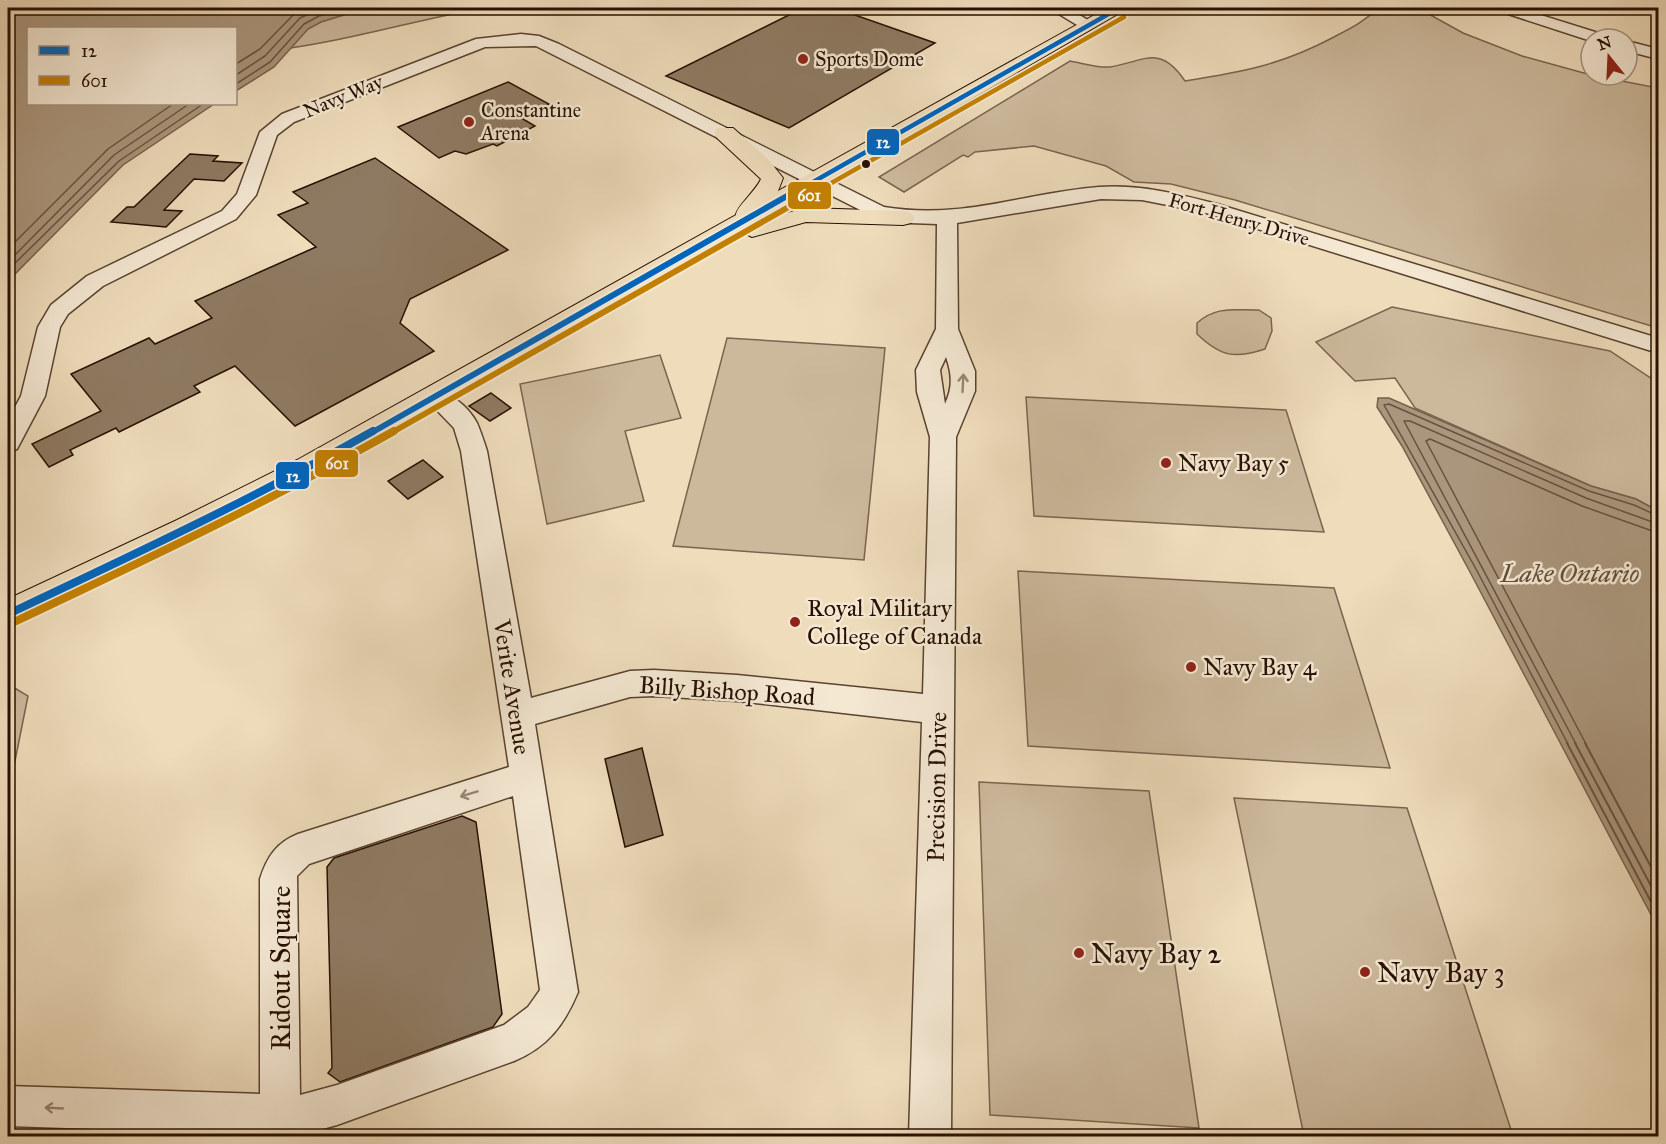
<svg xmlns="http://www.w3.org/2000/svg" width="1666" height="1144" font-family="'IM FELL Great Primer',serif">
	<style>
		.green { fill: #ccb99c; stroke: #7a644f; stroke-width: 1.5 }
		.water { fill: #aa967c; stroke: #76604b; stroke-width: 1.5 }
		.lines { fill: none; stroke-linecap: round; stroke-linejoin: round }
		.shore-far1 { stroke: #68523f; stroke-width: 1.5 }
		.shore { stroke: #68523f; stroke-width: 2 }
		.building { fill: #8e7a62; stroke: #270f02; stroke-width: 1.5 }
		.minor-casing { stroke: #594230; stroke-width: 3 }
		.major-casing { stroke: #270f02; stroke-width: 2 }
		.minor { fill: #f4e8d3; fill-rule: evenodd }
		.major { fill: #eedcbb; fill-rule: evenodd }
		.bus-1-far2-casing { stroke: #f4e8d3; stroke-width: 8 }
		.bus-1-far1-casing { stroke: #f4e8d3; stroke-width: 10 }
		.bus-1-casing { stroke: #f4e8d3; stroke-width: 12 }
		.bus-2-far2-casing { stroke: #f4e8d3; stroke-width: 8 }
		.bus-2-far1-casing { stroke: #f4e8d3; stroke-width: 10 }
		.bus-2-casing { stroke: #f4e8d3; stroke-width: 12 }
		.bus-1-far2 { stroke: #0065bd; stroke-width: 4.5 }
		.bus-1-far1 { stroke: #0065bd; stroke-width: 6 }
		.bus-1 { stroke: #0065bd; stroke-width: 8 }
		.bus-2-far2 { stroke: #c38000; stroke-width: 4.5 }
		.bus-2-far1 { stroke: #c38000; stroke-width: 6 }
		.bus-2 { stroke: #c38000; stroke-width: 8 }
		.oneway { stroke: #988675 }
		.poi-dot { fill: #8f2418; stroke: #f4e8d3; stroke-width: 2 }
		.bus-dot { fill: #270f02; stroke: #f4e8d3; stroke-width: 2 }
		.labels { text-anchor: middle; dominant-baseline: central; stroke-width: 5; stroke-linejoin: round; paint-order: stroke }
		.far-poi-label { font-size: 20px; fill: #270f02; stroke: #f4e8d3; text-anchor: start }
		.far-street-label { font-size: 20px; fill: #270f02; stroke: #f4e8d3 }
		.poi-label { font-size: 24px; fill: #270f02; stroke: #f4e8d3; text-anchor: start }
		.street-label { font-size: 24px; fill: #270f02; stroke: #f4e8d3 }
		.water-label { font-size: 26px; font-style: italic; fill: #624c39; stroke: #f4e8d3 }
		.near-poi-label { font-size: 28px; fill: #270f02; stroke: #f4e8d3; text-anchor: start }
		.near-street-label { font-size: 28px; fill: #270f02; stroke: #f4e8d3 }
		.line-badge { stroke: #f4e8d3; stroke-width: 2 }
		.badge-label { font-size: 16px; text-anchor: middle; font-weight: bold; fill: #fff }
	</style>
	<rect width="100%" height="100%" fill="#eedcbb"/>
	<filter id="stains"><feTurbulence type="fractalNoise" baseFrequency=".00333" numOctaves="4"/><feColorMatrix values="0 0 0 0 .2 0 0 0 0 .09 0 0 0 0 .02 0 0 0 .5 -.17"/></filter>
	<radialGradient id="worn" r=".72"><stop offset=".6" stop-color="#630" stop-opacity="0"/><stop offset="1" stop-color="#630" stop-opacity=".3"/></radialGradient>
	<!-- green -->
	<path class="green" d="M352 8H482C413 21 346 41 276 50L278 38Z
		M1378 8H1418L1463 33 1522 56 1591 75 1658 88V328L1235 200 1171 184 1134 182 1106 166 1034 146 975 152 968 157 963 155 904 192 879 177 1070 61C1082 63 1097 68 1109 67 1142 63 1159 42 1185 81 1242 72 1281 65 1332 38 1349 29 1364 22 1378 8Z
		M1392 307 1610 351 1658 383V511L1636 499 1591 486 1415 408 1395 378 1355 381 1316 342Z
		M1259 310 1271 318 1272 331 1265 349C1235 359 1221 357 1197 334V323C1216 306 1234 310 1259 310Z
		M727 338 885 348 864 560 673 546Z
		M660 355 681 418 625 431 644 501 547 524 520 384Z
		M1026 397 1286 410 1324 532 1034 516Z
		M1018 571 1334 588 1390 768 1028 746Z
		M8 684 28 696 8 796Z
		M979 782 1149 791 1199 1128 990 1115Z
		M1234 798 1407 808 1513 1136H1304Z"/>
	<!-- water -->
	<path class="water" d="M8 8H367L321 22 308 29 274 67 236 91V28H28V104H214L123 165 14 275 8 276Z
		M1378 398H1389L1591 486 1636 499 1658 511V928L1470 572 1402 446 1377 407Z"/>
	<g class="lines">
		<!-- shore-far1 -->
		<path class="shore-far1" d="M236 64 260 49 300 8
			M236 75 265 56 300 18 322 8
			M236 84 270 62 304 24 319 16 348 8
			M8 249 108 149 173 104
			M8 262 114 155 189 104
			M8 270 119 161 203 104
			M1568 744 1476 569 1384 405 1389 404 1589 491 1634 505 1658 516
			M1576 744 1404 421H1410L1586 498 1658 524
			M1586 744 1426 441 1430 439 1582 506 1658 533"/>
		<!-- shore -->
		<path class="shore" d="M1567 743 1658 915
			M1575 743 1658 899
			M1585 743 1658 880"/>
	</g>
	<!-- building -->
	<path class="building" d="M803 8H835L935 43 789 128 666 76Z
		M508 82 549 104 540 107 544 110 523 119 535 126 497 146 493 144 466 154 455 151 439 158 398 127Z
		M190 154 218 156 213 161 242 163 224 181 194 179 164 210 182 211 166 227 111 222 127 207H134Z
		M375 158 508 250 410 299 400 323 434 351 295 426 235 366 194 386 200 392 119 432 116 428 70 450 73 455 49 467 32 444 101 411 71 374 149 338 155 344 212 318 195 301 316 247 278 215 308 203 293 192Z
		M491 393 511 408 490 421 469 406Z
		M423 460 443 477 408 499 388 481Z
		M642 748 663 835 625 847 605 759Z
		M462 816 476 822 502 1014 493 1027 340 1082 328 1073 332 1068 327 867 334 858Z"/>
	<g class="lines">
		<defs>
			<path id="minor" d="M1049 8H1068L1096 25 1088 30 1082 28Z
				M1496 8H1518L1608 36 1610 39 1591 41 1499 11Z
				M521 34 539 36 559 44 884 207C963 220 1023 193 1099 187 1139 184 1179 194 1217 204L1658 338V353L1203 212 1142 200 1101 199 957 223 958 329 975 371V391L956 437 951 1136H909L922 722 737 701 654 696 630 697 535 724 578 992C564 1025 548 1047 514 1061L337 1125 297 1136 8 1126V1086L260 1094V879C267 857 276 843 298 834L509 767 461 451 454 428 424 397 427 391C445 386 469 407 477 423 481 432 484 442 487 451L531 698 630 671 654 670 737 675 923 694 930 437 917 392 916 370 936 329 937 224 910 223 872 216 536 46 485 47 294 122 277 135 256 195 236 219 103 286 68 314 60 327 45 396 17 449 8 452V420L21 396 38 327 51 305 87 276 222 211 237 194 260 132 282 114 476 39ZM946 357C952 374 953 387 945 404L940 370ZM513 796 540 990 528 1007 504 1025 337 1085 300 1095 297 876 309 864Z
				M1627 41 1658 49V59L1627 51Z"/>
			<path id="major" d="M1107 8H1128L765 219 805 208 903 211 911 213 915 218 911 223 903 225 806 222 752 237 742 232 319 476 199 538 8 628V599L177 520 297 460 736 215C736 207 755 192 761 179L717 138 714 133 717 128H733L768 159 783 178 778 191Z"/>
		</defs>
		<!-- minor casing -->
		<use href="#minor" class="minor-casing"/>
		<!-- major casing -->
		<use href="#major" class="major-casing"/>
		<!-- minor -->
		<use href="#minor" class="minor"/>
		<!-- major -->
		<use href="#major" class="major"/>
		<defs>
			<path id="bus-1-far2" d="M799 190 1119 8"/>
			<path id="bus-1-far1" d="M371 433 801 188"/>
			<path id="bus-1" d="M8 614C131 556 255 498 373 431"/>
			<path id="bus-2-far2" d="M819 190 1124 17"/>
			<path id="bus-2-far1" d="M391 433 822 188"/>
			<path id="bus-2" d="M12 623C141 562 270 501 394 431"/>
		</defs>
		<!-- bus-1-far2 casing -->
		<use href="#bus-1-far2" class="bus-1-far2-casing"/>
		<!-- bus-1-far1 casing -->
		<use href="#bus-1-far1" class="bus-1-far1-casing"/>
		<!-- bus-1 casing -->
		<use href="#bus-1" class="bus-1-casing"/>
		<!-- bus-2-far2 casing -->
		<use href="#bus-2-far2" class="bus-2-far2-casing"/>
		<!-- bus-2-far1 casing -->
		<use href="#bus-2-far1" class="bus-2-far1-casing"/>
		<!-- bus-2 casing -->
		<use href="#bus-2" class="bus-2-casing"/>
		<!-- bus-1-far2 -->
		<use href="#bus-1-far2" class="bus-1-far2"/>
		<!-- bus-1-far1 -->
		<use href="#bus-1-far1" class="bus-1-far1"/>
		<!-- bus-1 -->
		<use href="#bus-1" class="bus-1"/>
		<!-- bus-2-far2 -->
		<use href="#bus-2-far2" class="bus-2-far2"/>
		<!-- bus-2-far1 -->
		<use href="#bus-2-far1" class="bus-2-far1"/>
		<!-- bus-2 -->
		<use href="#bus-2" class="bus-2"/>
	</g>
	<!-- one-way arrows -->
	<defs><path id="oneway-shaft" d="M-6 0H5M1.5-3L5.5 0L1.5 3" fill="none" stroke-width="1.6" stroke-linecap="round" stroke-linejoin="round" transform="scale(1.5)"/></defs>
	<g class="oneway">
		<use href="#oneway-shaft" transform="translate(963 383) rotate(-87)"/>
		<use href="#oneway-shaft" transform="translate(469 794) rotate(163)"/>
		<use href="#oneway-shaft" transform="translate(54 1108) rotate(-177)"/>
	</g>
	<!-- markers -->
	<g class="poi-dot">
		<circle cx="803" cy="59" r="6"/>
		<circle cx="469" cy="122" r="6"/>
		<circle cx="1166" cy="463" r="6"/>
		<circle cx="795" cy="622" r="6"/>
		<circle cx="1191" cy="667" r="6"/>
		<circle cx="1079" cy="953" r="6"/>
		<circle cx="1365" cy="972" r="6"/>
	</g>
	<circle class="bus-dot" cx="866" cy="164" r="5"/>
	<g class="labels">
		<!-- far-poi labels -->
		<g class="far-poi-label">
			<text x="815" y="59">Sports Dome</text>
			<text x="481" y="110">Constantine<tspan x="481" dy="23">Arena</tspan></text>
		</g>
		<!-- far-street labels -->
		<g class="far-street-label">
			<text transform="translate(343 96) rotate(-22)">Navy Way</text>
			<text transform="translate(1239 219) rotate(16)">Fort Henry Drive</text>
		</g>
		<!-- poi labels -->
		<g class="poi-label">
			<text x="1178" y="463">Navy Bay 5</text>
			<text x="807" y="608">Royal Military<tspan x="807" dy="28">College of Canada</tspan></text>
			<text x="1203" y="667">Navy Bay 4</text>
		</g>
		<!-- street labels -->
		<g class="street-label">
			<text transform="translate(512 687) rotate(81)">Verite Avenue</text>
			<text transform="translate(727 691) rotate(4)">Billy Bishop Road</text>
			<text transform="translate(937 787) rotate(-89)">Precision Drive</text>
		</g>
		<!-- water labels -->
		<g class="water-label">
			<text x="1570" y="573">Lake Ontario</text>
		</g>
		<!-- near-poi labels -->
		<g class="near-poi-label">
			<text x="1091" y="953">Navy Bay 2</text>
			<text x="1377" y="972">Navy Bay 3</text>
		</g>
		<!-- near-street labels -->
		<g class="near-street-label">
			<text transform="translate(280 968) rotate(-90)">Ridout Square</text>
		</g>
	</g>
	<g class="line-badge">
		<rect x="866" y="128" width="34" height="28" rx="6" fill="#0065bd"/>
		<rect x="787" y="181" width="45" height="29" rx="6" fill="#c38000"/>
		<rect x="314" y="449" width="45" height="29" rx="6" fill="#c38000"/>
		<rect x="275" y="461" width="35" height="29" rx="6" fill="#0065bd"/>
	</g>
	<g class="badge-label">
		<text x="883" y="148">12</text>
		<text x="809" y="201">601</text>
		<text x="337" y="469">601</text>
		<text x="293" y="482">12</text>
	</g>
	<!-- margin -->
	<rect width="1666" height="1144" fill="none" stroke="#eedcbb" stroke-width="30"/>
	<rect x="9" y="9" width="1648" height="1126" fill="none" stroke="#270f02" stroke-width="3"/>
	<rect x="15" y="15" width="1636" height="1114" fill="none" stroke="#270f02" stroke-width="1.5"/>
	<!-- legend -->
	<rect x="27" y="27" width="210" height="78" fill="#f4e8d3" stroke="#a2917f" stroke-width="1.5"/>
	<rect x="39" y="46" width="30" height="9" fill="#0065bd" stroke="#a2917f" stroke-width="1.5"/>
	<text x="81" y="57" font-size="18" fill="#270f02">12</text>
	<rect x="39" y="76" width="30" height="9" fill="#c38000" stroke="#a2917f" stroke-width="1.5"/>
	<text x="81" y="87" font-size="18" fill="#270f02">601</text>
	<!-- north arrow -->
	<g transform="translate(1609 57) rotate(342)"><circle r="28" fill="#f4e8d3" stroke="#a2917f" stroke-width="1.5"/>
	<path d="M0-4.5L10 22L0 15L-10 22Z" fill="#8f2418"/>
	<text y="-9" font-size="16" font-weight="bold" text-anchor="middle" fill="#270f02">N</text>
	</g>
	<rect width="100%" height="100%" filter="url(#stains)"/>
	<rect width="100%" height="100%" fill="url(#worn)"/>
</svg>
